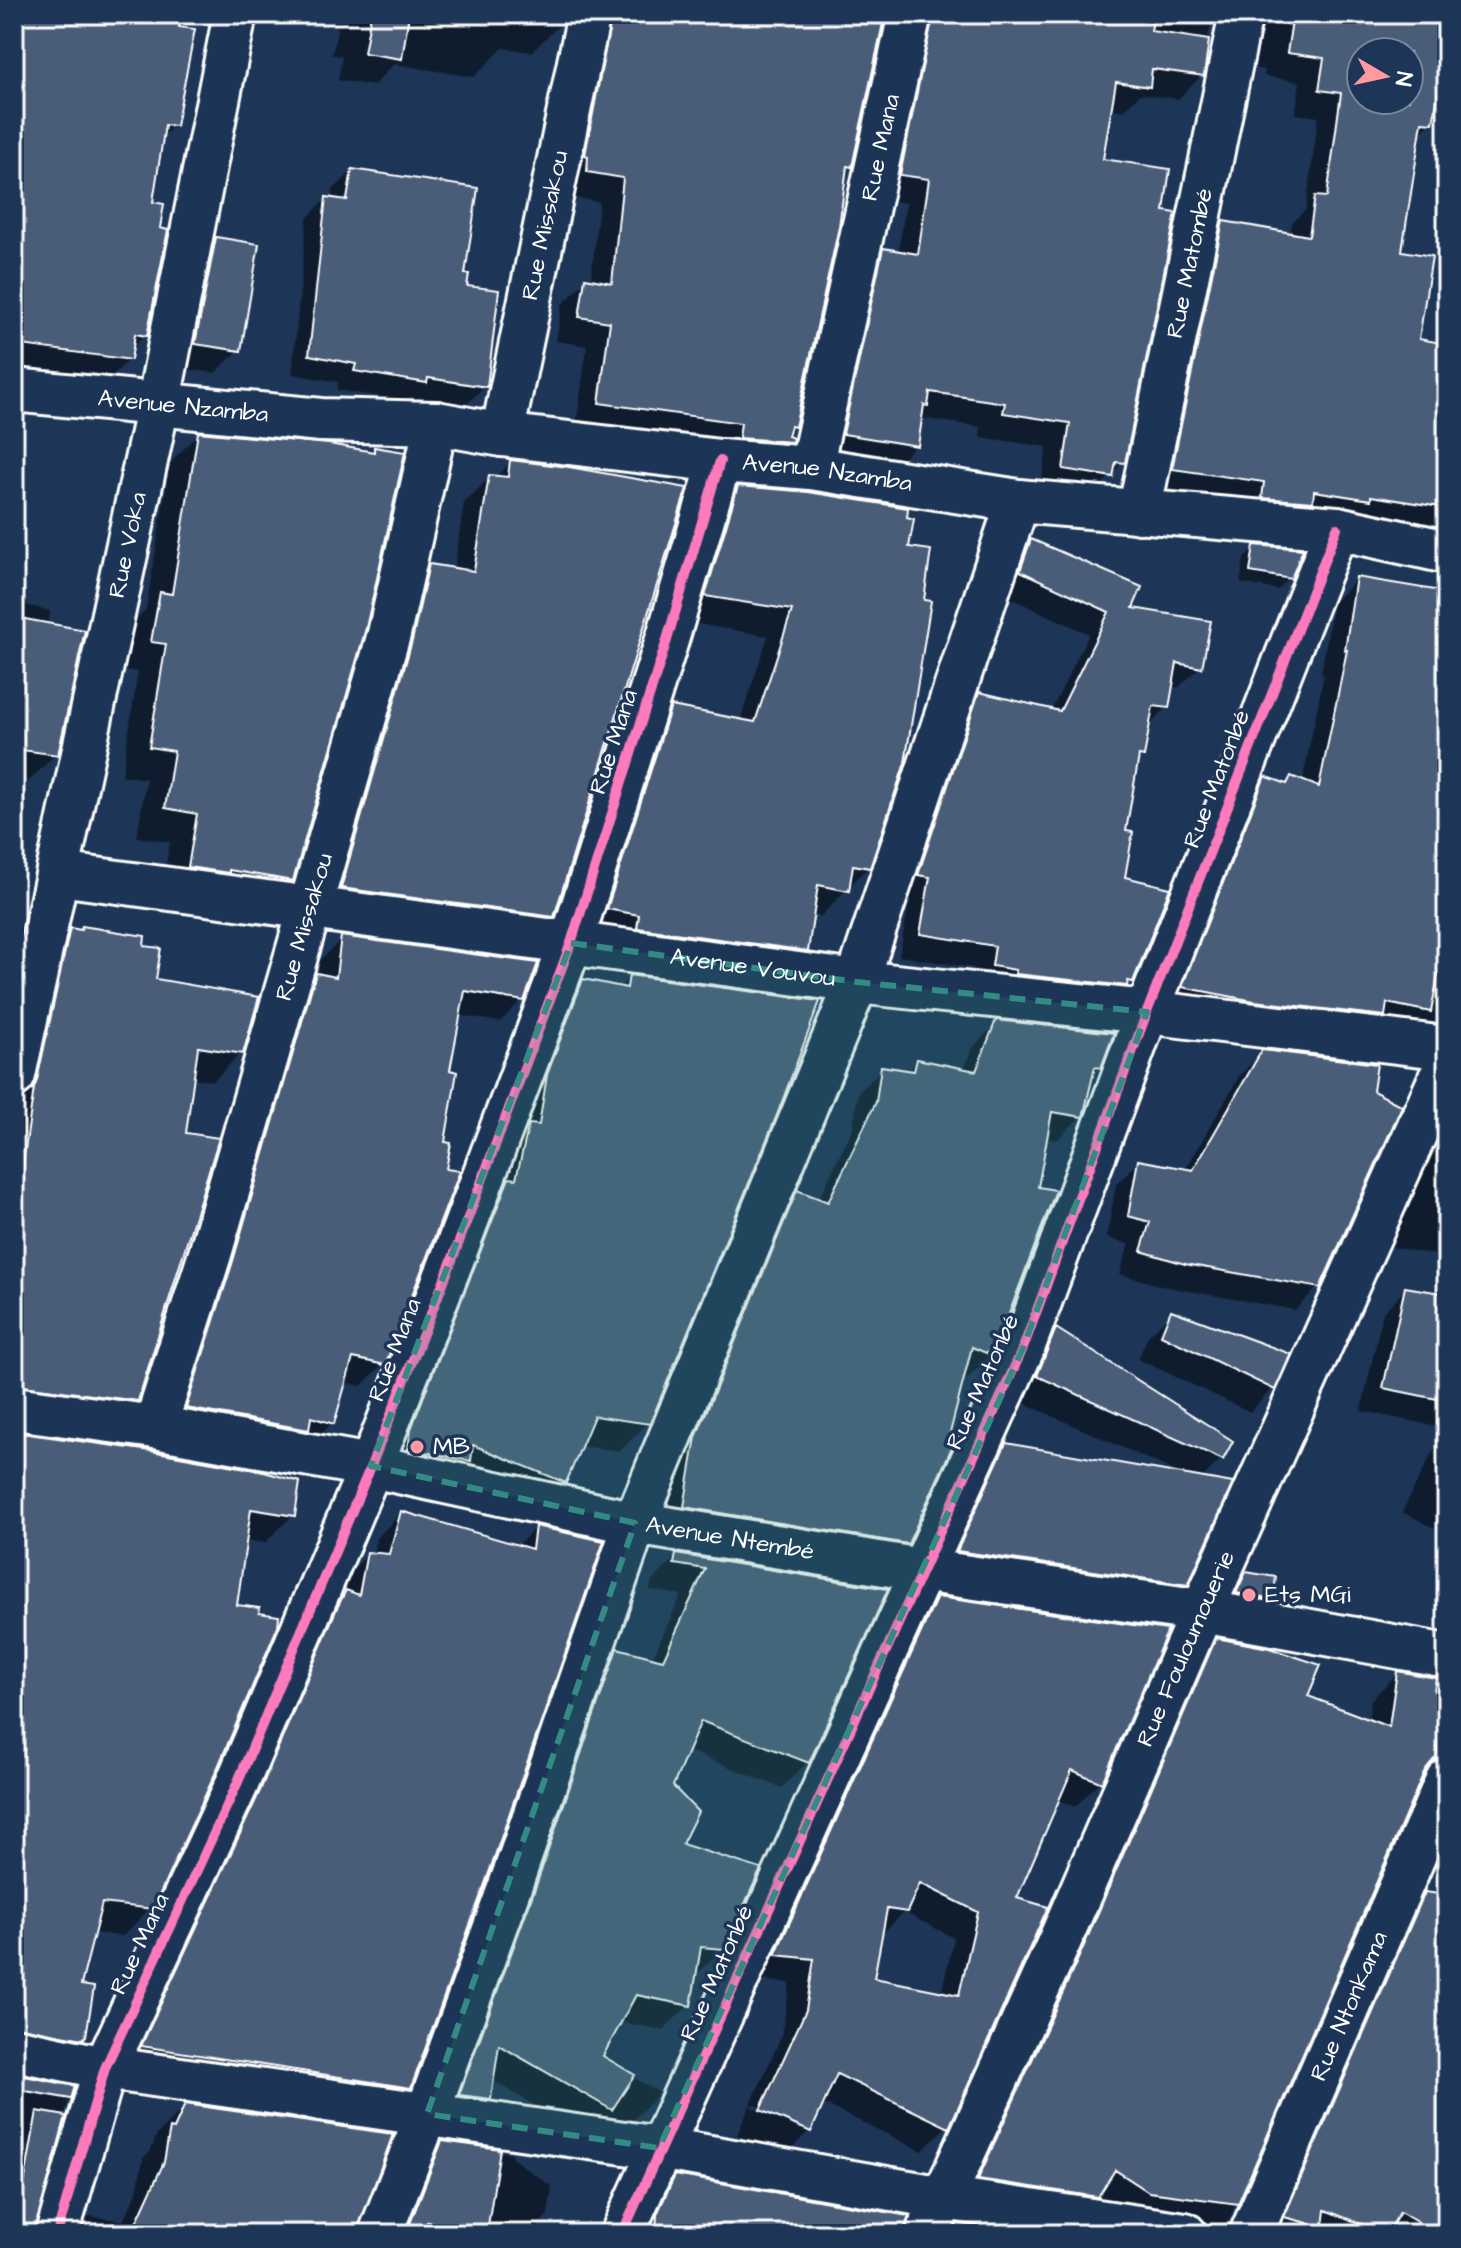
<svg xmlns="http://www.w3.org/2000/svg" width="1461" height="2248" font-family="'Architects Daughter',sans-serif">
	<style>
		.shadow { fill: #0007; fill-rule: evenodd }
		.building { fill: #4a5d79; stroke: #fff; stroke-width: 2; fill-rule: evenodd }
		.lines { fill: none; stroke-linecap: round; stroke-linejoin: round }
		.street-casing { stroke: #fff; stroke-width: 48 }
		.street { stroke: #1d3557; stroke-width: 42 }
		.cycleway-casing { stroke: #1d3557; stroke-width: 15 }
		.cycleway { stroke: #fd7abc; stroke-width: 10 }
		.marked { fill: #338b84; fill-opacity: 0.2; stroke: #338b84; stroke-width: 6; stroke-dasharray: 16 10; stroke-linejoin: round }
		.poi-dot { fill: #ff9aa2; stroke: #1d3557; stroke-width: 3 }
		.labels { text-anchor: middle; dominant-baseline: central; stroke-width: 7; stroke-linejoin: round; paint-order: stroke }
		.street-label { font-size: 24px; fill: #fff; stroke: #1d3557 }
		.poi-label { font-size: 24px; fill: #fff; stroke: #1d3557; text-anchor: start }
	</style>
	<rect width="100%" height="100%" fill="#1d3557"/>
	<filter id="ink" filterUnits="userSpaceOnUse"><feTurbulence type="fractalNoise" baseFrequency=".0125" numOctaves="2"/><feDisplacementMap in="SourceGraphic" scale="16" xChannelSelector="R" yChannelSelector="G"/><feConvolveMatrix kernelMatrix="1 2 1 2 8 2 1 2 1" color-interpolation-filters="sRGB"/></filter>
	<g filter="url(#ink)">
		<!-- shadow -->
		<path class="shadow" d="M14 14H194L175 125 161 138 151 204 145 335 130 350 129 359 101 387 14 374Z
			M292 14H563L560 24 532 52 503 48 474 77 394 64 373 86 338 80 342 56 332 55 338 24 292 16Z
			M626 14H889H883L850 166 844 172 794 426 786 437 790 441 766 466 576 427 587 346 556 341 562 305 586 280 591 281 599 202 564 196 589 46 613 22Z
			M889 14H1219H1214L1208 36 1202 75 1178 99 1140 94 1123 111 1109 108 1101 161 1123 462 1087 500 1040 493 1047 447 980 437 981 427 920 418 916 445 892 470 820 458 860 275 884 251 898 253 906 203 876 199Z
			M1220 14H1447V105L1434 103 1431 122 1418 136 1399 253 1417 340 1447 346V535L1149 492 1199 248 1224 223 1290 235 1292 223 1306 209 1318 117 1295 114 1300 82 1264 76 1265 70 1236 66ZM1361 52H1409V100H1361Z
			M352 171 465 288 485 386 466 405 410 397 406 401 337 390 338 382 292 374 307 218 326 199 332 200 333 190Z
			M216 239 239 350 215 373 172 367 193 263Z
			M198 434 371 454 375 450 291 880 262 909 160 895 170 842 137 837 146 779 122 775 138 672 123 670 132 623 146 609 170 463Z
			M511 462 552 916 527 941 317 913 404 592 430 566 454 570 464 503 490 477 495 478Z
			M738 488 808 494 868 867 821 916 812 914 806 950 780 976 582 935 646 734 672 708 740 721 768 636 680 621 712 515Z
			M1031 541 1130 609 1200 667 1178 688 1171 687 1167 707 1147 728 1142 756 1136 763 1123 833V878L1131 981 1109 1003 972 987 975 968 899 956 910 899 898 897 958 717 980 695 1051 711 1089 634 999 593 1009 563Z
			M1255 547 1289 578 1278 590 1240 583 1244 559Z
			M1357 579 1447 594V930L1432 964 1447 967V1044L1160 1011 1242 803 1266 778 1284 785 1291 778 1302 783 1324 674H1321L1333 603Z
			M14 602 50 611 48 625 56 754 28 782 21 781 14 791Z
			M83 928 142 947 154 980 241 1053 213 1081 191 1078 136 1399 108 1428 14 1415V1092L43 959 71 931 79 932Z
			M14 933H18L14 951Z
			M342 939 522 1000 500 1022 458 1015 383 1364 361 1386 344 1382 332 1423 311 1445 166 1430 295 997 318 975 320 960Z
			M630 978 648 1423 620 1451 580 1446 564 1482 536 1510 381 1477 556 1009 584 981 619 988Z
			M997 1023 1099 1067 1091 1076 1081 1116 1057 1140 1045 1138 991 1355 967 1379 962 1377 906 1542 882 1567 661 1530 673 1463 774 1217 798 1193 818 1201 853 1128 858 1093 882 1069 907 1072 917 1062 963 1071 973 1047Z
			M1263 1052 1318 1287 1295 1310 1162 1286 1120 1274 1129 1244 1107 1238 1116 1184 1139 1162 1185 1170 1240 1075Z
			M1447 1079V1257L1391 1247 1406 1179Z
			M1447 1274V1515L1434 1528 1402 1512 1445 1428 1361 1411 1383 1312 1406 1289 1443 1295Z
			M1172 1313 1273 1388 1250 1412 1138 1359 1148 1336Z
			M1056 1330 1221 1459 1201 1479 1186 1583 1164 1605 938 1572 985 1467 1007 1445 1181 1474 1015 1399 1034 1353Z
			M14 1434 293 1515 265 1543 244 1540 151 1907 123 1936 92 1933 78 1986 84 2035 53 2066 14 2058Z
			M401 1513 517 1546 535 1528 601 1542 409 2087 385 2111 119 2071 322 1617 339 1601 343 1579 368 1554 372 1555 377 1538Z
			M677 1556 885 1590 807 1762 782 1788 686 1750 671 1786 679 1845 723 1948 697 1974H694L689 2005 663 2030 619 2022 600 2057 658 2092 655 2098 629 2124 546 2112 492 2080 489 2098 463 2124 435 2120 592 1676 618 1650 652 1659 681 1595 650 1590 651 1582Z
			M1246 1574 1271 1599 1259 1610 1227 1604 1235 1586Z
			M938 1599 1100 1781 1075 1807 1057 1799 1015 1899 947 2126 922 2151 822 2103 809 2131 784 2156 737 2135 781 2037 790 1983 751 1979 912 1624ZM904 1912 954 1938 941 1993 871 1980 880 1936ZM752 2104 801 2125V2130L751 2107Z
			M1217 1640 1305 1697 1368 1721 1371 1700 1398 1673 1423 1769 1227 2224 1226 2234H1146L953 2205 1190 1667Z
			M1426 1894 1447 1897V2234H1263L1399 1921Z
			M14 2075 72 2088 32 2234H14Z
			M186 2106 329 2127 326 2143 341 2128 391 2136 360 2214 342 2231 324 2155 309 2234H70L89 2216 123 2221 137 2192 143 2158 150 2152 157 2134Z
			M443 2143 512 2153V2158L552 2187 548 2214 533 2234H394L421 2165Z
			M676 2177 883 2234H651L664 2204H660L646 2234H635L649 2204Z
			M958 2227 1008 2234H951Z"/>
		<!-- building -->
		<path class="building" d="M18 14H182L179 27 195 29 176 126 165 125 153 202 164 204 160 228 168 230 147 336 135 334 131 360 14 344V42Z
			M371 14H409L402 59 364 53Z
			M612 14H885L852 167 847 166 839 227 795 427 791 426 788 436 793 438 792 442 739 438 741 423 599 403 610 322 579 317 585 278 612 283 623 178 587 172 588 156 585 155Z
			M933 14H1154L1151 31 1209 40 1204 76 1152 69 1150 87 1116 82 1103 159 1170 169 1164 211 1176 213 1125 463 1116 462 1113 477 1063 469 1070 423 1003 413 1005 403 930 392 928 406 924 405 918 446 843 434 883 248 918 254 929 179 900 175Z
			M1293 14H1447V44L1433 123 1422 122 1402 251 1432 256 1419 339 1447 344V508L1371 496V500L1314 491 1313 502 1262 498 1264 482 1172 469 1223 221 1309 236 1315 196 1327 197 1341 93 1319 90 1324 58 1287 53ZM1361 52H1409V100H1361Z
			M352 169 478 188 465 274H469L467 286 499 290 487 387 428 378 427 383 354 371 356 364 309 355 326 197 347 200Z
			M216 237 259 244 241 351 195 344Z
			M198 432 329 444 374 452V447L405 452 366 628 293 881 229 870V873L188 867 197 814 165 808 174 751 149 747 166 644 151 642 160 592 172 594Z
			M510 460 569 467 687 488 554 917 341 888 412 641 429 564 474 571 489 475 508 477Z
			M738 486 808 492 908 508 907 517 914 519 909 547 931 550 924 600 931 601 905 763 870 868 853 865 849 891 818 885 808 951 637 928 639 915 607 909 671 706 755 722 792 610 705 596Z
			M1031 539 1142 587 1133 608 1211 621 1202 668 1177 663 1169 708 1153 706 1144 757 1139 756 1126 831 1133 832 1125 877 1170 888 1133 982 1128 981 1127 986 1015 974 1016 970 992 966 995 946 920 934 930 877 918 875 979 692 1060 711 1109 612 1020 571Z
			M1254 545 1303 549 1291 579 1250 572Z
			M1356 577 1447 592V657L1441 702 1447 705V928L1431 1012 1387 1003 1385 1016 1254 1001 1182 987 1265 776 1287 784 1291 776 1319 787 1347 650H1345Z
			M14 617 85 630 58 755 14 749Z
			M82 926 145 936 144 946 161 948 156 979 259 997 243 1054 198 1047 186 1133 219 1138 138 1401 14 1385V1176L21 1177 34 1088 37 1080 70 928 81 930Z
			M341 936 538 963 524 1001 465 991 450 1070 457 1072 445 1142 451 1143 446 1169 460 1171 385 1365 353 1358 334 1424 311 1417 309 1430 186 1408 233 1261 316 973 336 977Z
			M629 975 820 1001 777 1115 650 1424 594 1416 566 1483 473 1445 471 1461 408 1449 411 1429 509 1178 516 1179 529 1124 539 1125 547 1075 583 979 627 988Z
			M996 1020 1114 1033 1101 1068 1095 1067 1083 1117 1052 1112 1038 1187 1056 1190 993 1356 972 1347 950 1433 958 1434 908 1544 684 1507 696 1437 797 1190 828 1202 876 1102 881 1066 914 1071 917 1059 976 1071Z
			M1262 1050 1377 1064 1373 1091 1402 1106 1320 1288 1185 1264 1141 1251 1150 1222 1128 1216 1138 1160 1193 1170Z
			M1405 1287 1447 1294V1401L1383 1388Z
			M1171 1310 1291 1354 1275 1390 1161 1335Z
			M1056 1328 1233 1441 1223 1460 1037 1376Z
			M14 1432 151 1451 257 1470 300 1482 295 1516 251 1509 237 1605 260 1608 259 1613 279 1616 278 1626 215 1774 153 1909 102 1903 81 1985 94 1987 86 2036 83 2039 14 2026Z
			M1006 1443 1233 1483 1188 1585 957 1551Z
			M401 1511 532 1549 535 1526 604 1541 491 1867 411 2088 141 2046 259 1793 336 1610 346 1590 359 1595 367 1552 389 1554Z
			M676 1554 888 1589 809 1763 701 1721 673 1786 698 1812 682 1844 761 1869 724 1949 701 1947 691 2006 636 1995 603 2056 635 2075 612 2110 499 2045 491 2099 459 2095 537 1883 617 1648 663 1660 705 1569 674 1564Z
			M1246 1572 1276 1577 1273 1600 1236 1593Z
			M937 1597 1168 1630 1102 1783 1072 1770 1017 1898 1048 1907 949 2128 837 2074 811 2132 760 2110 806 2010 814 1959 775 1955ZM920 1883 978 1912 959 1995 874 1978 887 1909 907 1912Z
			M1216 1638 1269 1648 1321 1665 1308 1696 1389 1727 1397 1671 1436 1678 1434 1691 1446 1693 1436 1757 1425 1770 1238 2204 1149 2192 1115 2170 1098 2197 978 2179 1082 1950Z
			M1425 1892 1447 1895V2234H1437L1400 2212 1387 2234 1325 2210 1323 2227 1284 2217Z
			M14 2074 75 2086 71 2099 14 2089Z
			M185 2104 393 2134 357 2233 312 2227 311 2234H131L164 2162 170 2128 174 2129Z
			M37 2111 66 2116 34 2234H14V2188L23 2190Z
			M442 2141 500 2149 487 2232 427 2222 425 2234H406Z
			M675 2175 909 2216 903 2234H656L657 2214Z"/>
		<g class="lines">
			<defs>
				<g id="street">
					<path id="s1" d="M14 390 321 420 436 423 502 435 720 461 811 468 1018 501 1337 528 1447 552"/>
					<path id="s2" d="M502 435 589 14"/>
					<path id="s3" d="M811 468 910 14"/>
					<path id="s4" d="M1139 512 1241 14"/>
					<path id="s5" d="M59 874 857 982 1147 1012 1447 1048"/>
					<path id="s6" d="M14 1075 158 405 235 14"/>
					<path id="s7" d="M14 1408 155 1427 371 1466 635 1523 921 1570 1202 1611 1447 1656"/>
					<path id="s8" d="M155 1427 210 1254 389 634 436 423"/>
					<path d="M14 2049 105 2068 659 2148 943 2198 1185 2234"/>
					<path d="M57 2234 105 2068 237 1784 371 1466 456 1250 571 943 667 640 720 461"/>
					<path d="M380 2234 427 2114 514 1875 635 1523 857 982 1018 501"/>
					<path d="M622 2234 1023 1348 1147 1012 1337 528"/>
					<path id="s9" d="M927 2234 1060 1940 1202 1611 1447 1063"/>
					<path id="s10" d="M1251 2234 1447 1780"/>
				</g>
			</defs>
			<!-- street casing -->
			<use href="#street" class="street-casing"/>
			<!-- street -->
			<use href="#street" class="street"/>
			<defs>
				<path id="cycleway" d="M57 2234 105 2068 237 1784 371 1466 456 1250 571 943 667 640 720 461
					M622 2234 1023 1348 1147 1012 1337 528"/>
			</defs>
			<!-- cycleway casing -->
			<use href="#cycleway" class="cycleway-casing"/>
			<!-- cycleway -->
			<use href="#cycleway" class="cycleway"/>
		</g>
	</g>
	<!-- marked area -->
	<path class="marked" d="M571 943 857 982 1147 1012 1023 1348 659 2148 427 2114 635 1523 371 1466Z"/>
	<!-- markers -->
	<g class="poi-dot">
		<circle cx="417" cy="1447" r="8"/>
		<circle cx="1249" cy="1595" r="8"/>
	</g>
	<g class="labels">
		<!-- street labels -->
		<g class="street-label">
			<text stroke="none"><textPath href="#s3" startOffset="328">Rue Mana</textPath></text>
			<text stroke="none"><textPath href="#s2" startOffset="214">Rue Missakou</textPath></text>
			<text stroke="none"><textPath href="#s4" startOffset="254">Rue Matombé</textPath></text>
			<text stroke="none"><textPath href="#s1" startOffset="170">Avenue Nzamba</textPath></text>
			<text stroke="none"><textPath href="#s1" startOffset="818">Avenue Nzamba</textPath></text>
			<text stroke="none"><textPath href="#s6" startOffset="542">Rue Voka</textPath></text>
			<text transform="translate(614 742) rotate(-72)">Rue Mana</text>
			<text transform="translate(1217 779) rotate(-69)">Rue Matonbé</text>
			<text stroke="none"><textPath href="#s8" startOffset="522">Rue Missakou</textPath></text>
			<text stroke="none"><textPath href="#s5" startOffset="700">Avenue Vouvou</textPath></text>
			<text transform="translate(395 1350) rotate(-69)">Rue Mana</text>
			<text transform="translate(983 1382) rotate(-66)">Rue Matonbé</text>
			<text stroke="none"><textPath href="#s7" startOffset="728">Avenue Ntembé</textPath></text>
			<text stroke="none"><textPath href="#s9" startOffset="640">Rue Fouloumouerie</textPath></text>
			<text transform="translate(140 1944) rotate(-65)">Rue Mana</text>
			<text transform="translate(717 1973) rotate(-66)">Rue Matonbé</text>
			<text stroke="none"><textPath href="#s10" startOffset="248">Rue Ntonkama</textPath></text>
		</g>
		<!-- poi labels -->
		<g class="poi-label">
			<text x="433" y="1447">MB</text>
			<text x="1265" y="1595">Ets MGi</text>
		</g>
	</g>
	<!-- margin -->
	<rect width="1461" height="2248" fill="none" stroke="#1d3557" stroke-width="48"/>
	<rect x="24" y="24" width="1413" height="2200" fill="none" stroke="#fff" stroke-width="3" filter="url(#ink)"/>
	<!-- north arrow -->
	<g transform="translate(1385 76) rotate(99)"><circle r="38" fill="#1d3557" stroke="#77869a" stroke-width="2"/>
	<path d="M0-6L14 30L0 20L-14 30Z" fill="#ff9aa2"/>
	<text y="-12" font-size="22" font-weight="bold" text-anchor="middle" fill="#ffffff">N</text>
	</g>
</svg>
